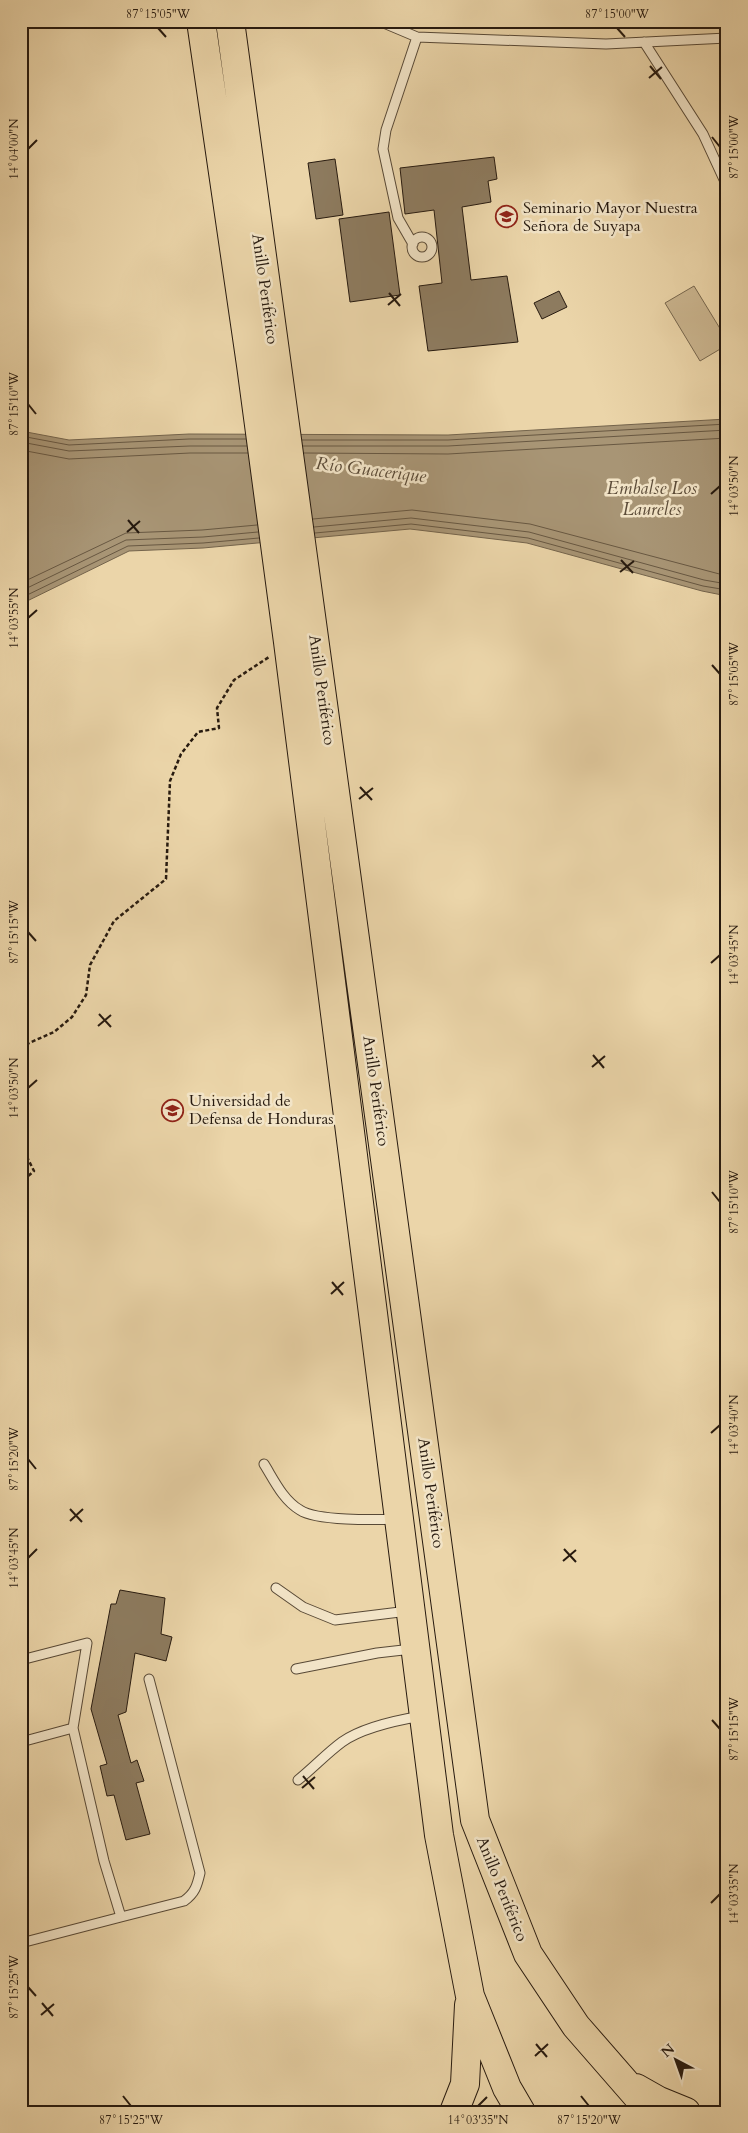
<svg xmlns="http://www.w3.org/2000/svg" width="748" height="2133" font-family="Cardo,serif">
	<style>
		.green { fill: #cab58f; stroke: #78684f }
		.water { fill: #a89575; stroke: #74644c }
		.lines { fill: none; stroke-linecap: round; stroke-linejoin: round }
		.shore { stroke: #685842; stroke-width: 1 }
		.building { fill: #8d7b5f; stroke: #271a0f }
		.lane-casing { stroke: #584936; stroke-width: 11 }
		.highway-casing { stroke: #271a0f; stroke-width: 30 }
		.path { stroke: #271a0f; stroke-width: 2.5; stroke-dasharray: 4 2.5; stroke-linecap: butt }
		.lane { stroke: #f2e4c7; stroke-width: 9 }
		.highway { stroke: #ebd5a9; stroke-width: 28 }
		.ticks { fill: none; stroke: #271a0f; stroke-width: 2 }
		.labels { text-anchor: middle; dominant-baseline: central; stroke-width: 5; stroke-linejoin: round; paint-order: stroke }
		.poi-label { font-size: 16px; fill: #271a0f; stroke: #f2e4c7; text-anchor: start }
		.street-label { font-size: 16px; fill: #271a0f; stroke: #f2e4c7 }
		.water-label { font-size: 18px; font-style: italic; fill: #5b4b38; stroke: #f2e4c7 }
		.neatline { fill: none; stroke: #271a0f; stroke-width: 2 }
		.ticks-label { font-size: 12px; text-anchor: middle; fill: #271a0f }
	</style>
	<rect width="100%" height="100%" fill="#ebd5a9"/>
	<filter id="stains"><feTurbulence type="fractalNoise" baseFrequency=".004" numOctaves="4"/><feColorMatrix values="0 0 0 0 .2 0 0 0 0 .09 0 0 0 0 .02 0 0 0 .5 -.17"/></filter>
	<radialGradient id="worn" r=".72"><stop offset=".6" stop-color="#630" stop-opacity="0"/><stop offset="1" stop-color="#630" stop-opacity=".3"/></radialGradient>
	<!-- green -->
	<path class="green" d="M694 286 727 340V345L700 361 665 303Z"/>
	<!-- water -->
	<path class="water" d="M727 419V596L702 591 527 543 410 529 203 548 129 551 21 604V431L69 440 189 434 448 435Z"/>
	<g class="lines">
		<!-- shore -->
		<path class="shore" d="M21 436 69 445 189 439H246
			M302 440H448L727 424
			M21 442 69 451 190 446H247
			M303 446H448L727 430
			M21 450 69 459 190 453H248
			M304 453 448 454 727 438
			M313 519 412 510 530 524 727 576
			M314 527 411 518 529 532 704 580 727 584
			M315 533 411 524 528 538 703 586 727 590
			M21 583 126 533 202 530 257 525
			M21 591 126 540 203 537 258 532
			M21 598 128 546 203 543 259 538"/>
	</g>
	<!-- building -->
	<path class="building" d="M494 157 497 179 488 181 491 202 462 207 471 280 507 276 518 342 428 351 419 286 442 283 434 210 405 214 400 168Z
		M335 159 343 215 316 219 308 163Z
		M389 212 400 295 350 302 339 219Z
		M559 291 567 307 542 319 534 303Z
		M120 1590 165 1598 161 1634 172 1637 166 1661 135 1653 126 1712 118 1715 131 1763 137 1760 144 1781 136 1783 150 1834 126 1840 114 1795 107 1796 100 1766 107 1764 91 1709 111 1604H116Z"/>
	<g class="lines">
		<defs>
			<path id="lane" d="M379 21 417 37 606 44 727 38
				M644 42 703 134 727 186
				M412 247a10 10 0 1 1 20 0a10 10 0 1 1-20 0Z
				M413 244 398 218 383 149 386 130 417 37
				M264 1464C274 1480 283 1500 300 1510 316 1521 375 1520 396 1519
				M276 1588 303 1607 335 1620 408 1611
				M21 1660 87 1643 73 1728
				M296 1669 377 1653 412 1649
				M21 1742 73 1728 104 1861 121 1917 21 1943
				M298 1780C313 1768 327 1753 342 1742 363 1727 398 1720 422 1716
				M121 1917 184 1901C195 1893 197 1886 200 1873L149 1679"/>
			<path id="highway" d="M201 21 251 365 288 642 439 1835 470 1996 507 2088 521 2112
				M230 21 475 1820 528 1954 576 2026 651 2112
				M636 2088 659 2101 686 2112
				M454 2112 465 2084 469 2005"/>
		</defs>
		<!-- lane casing -->
		<use href="#lane" class="lane-casing"/>
		<!-- highway casing -->
		<use href="#highway" class="highway-casing"/>
		<!-- path -->
		<path class="path" d="M21 1049 29 1043 54 1032 72 1017 86 995 90 965 114 921 166 879 170 781 181 754 198 732 219 728 217 708 234 680 269 657
			M21 1153 28 1159 34 1171 21 1182"/>
		<!-- lane -->
		<use href="#lane" class="lane"/>
		<!-- highway -->
		<use href="#highway" class="highway"/>
	</g>
	<!-- ticks -->
	<path class="ticks" d="M158 28 166 37M617 28 625 37M650 66 661 79M649 78 662 67M712 137 720 147M28 149 37 140M389 293 400 306M388 305 401 294M28 404 36 414M711 494 720 486M128 520 139 533M127 532 140 521M621 560 633 573M620 572 634 561M28 618 37 610M712 665 720 674M360 787 372 800M359 799 373 788M28 932 36 941M711 963 720 955M99 1014 111 1027M98 1026 111 1015M593 1055 604 1068M592 1067 605 1056M28 1088 37 1080M712 1192 720 1202M332 1282 343 1295M331 1294 344 1282M711 1433 720 1425M28 1459 36 1469M70 1509 82 1522M70 1521 83 1509M564 1549 576 1562M28 1558 37 1549M563 1561 576 1550M712 1720 720 1729M303 1776 314 1789M302 1788 315 1777M711 1903 720 1894M28 1987 36 1996M42 2003 53 2016M41 2015 54 2004M536 2044 547 2057M535 2056 548 2044M123 2096 131 2106M581 2096 589 2106M478 2106 487 2097"/>
	<!-- icons -->
	<defs>
		<symbol id="university-ring" viewBox="-11 -11 22 22"><circle r="9.5" fill="#f2e4c7" stroke="#8f2418" stroke-width="1.5"/><path d="M0-5L7-2L0 1L-7-2ZM-4 1L0 2.5L4 1V4Q0 6-4 4Z" fill="#8f2418"/></symbol>
	</defs>
	<g fill-rule="evenodd">
		<use href="#university-ring" x="494" y="204" width="25" height="25"/>
		<use href="#university-ring" x="160" y="1098" width="25" height="25"/>
	</g>
	<g class="labels">
		<!-- poi labels -->
		<g class="poi-label">
			<text x="523" y="208">Seminario Mayor Nuestra<tspan x="523" dy="18">Señora de Suyapa</tspan></text>
			<text x="189" y="1101">Universidad de<tspan x="189" dy="18">Defensa de Honduras</tspan></text>
		</g>
		<!-- street labels -->
		<g class="street-label">
			<text transform="translate(265 289) rotate(82)">Anillo Periférico</text>
			<text transform="translate(322 690) rotate(82)">Anillo Periférico</text>
			<text transform="translate(376 1091) rotate(82)">Anillo Periférico</text>
			<text transform="translate(431 1493) rotate(82)">Anillo Periférico</text>
			<text transform="translate(502 1889) rotate(68)">Anillo Periférico</text>
		</g>
		<!-- water labels -->
		<g class="water-label">
			<text transform="translate(371 470) rotate(7)">Río Guacerique</text>
			<text x="652" y="488">Embalse Los<tspan x="652" dy="21">Laureles</tspan></text>
		</g>
	</g>
	<!-- margin -->
	<rect width="748" height="2133" fill="none" stroke="#ebd5a9" stroke-width="55"/>
	<!-- north arrow -->
	<g transform="translate(676 2060) rotate(319)" stroke="#f2e4c7" stroke-width="4" paint-order="stroke">
	<path d="M0-4L9 19L0 12L-9 19Z" fill="#271a0f"/>
	<text y="-8" font-size="14" font-weight="bold" text-anchor="middle" fill="#271a0f">N</text>
	</g>
	<rect x="28" y="28" width="692" height="2078" class="neatline"/>
	<g class="ticks-label">
		<text x="158" y="18">87°15'05"W</text>
		<text x="617" y="18">87°15'00"W</text>
		<text transform="translate(734 147) rotate(-90)" y="4">87°15'00"W</text>
		<text transform="translate(14 149) rotate(-90)" y="4">14°04'00"N</text>
		<text transform="translate(14 404) rotate(-90)" y="4">87°15'10"W</text>
		<text transform="translate(734 486) rotate(-90)" y="4">14°03'50"N</text>
		<text transform="translate(14 618) rotate(-90)" y="4">14°03'55"N</text>
		<text transform="translate(734 674) rotate(-90)" y="4">87°15'05"W</text>
		<text transform="translate(14 932) rotate(-90)" y="4">87°15'15"W</text>
		<text transform="translate(734 955) rotate(-90)" y="4">14°03'45"N</text>
		<text transform="translate(14 1088) rotate(-90)" y="4">14°03'50"N</text>
		<text transform="translate(734 1202) rotate(-90)" y="4">87°15'10"W</text>
		<text transform="translate(734 1425) rotate(-90)" y="4">14°03'40"N</text>
		<text transform="translate(14 1459) rotate(-90)" y="4">87°15'20"W</text>
		<text transform="translate(14 1558) rotate(-90)" y="4">14°03'45"N</text>
		<text transform="translate(734 1729) rotate(-90)" y="4">87°15'15"W</text>
		<text transform="translate(734 1894) rotate(-90)" y="4">14°03'35"N</text>
		<text transform="translate(14 1987) rotate(-90)" y="4">87°15'25"W</text>
		<text x="131" y="2124">87°15'25"W</text>
		<text x="478" y="2124">14°03'35"N</text>
		<text x="589" y="2124">87°15'20"W</text>
	</g>
	<rect width="100%" height="100%" filter="url(#stains)"/>
	<rect width="100%" height="100%" fill="url(#worn)"/>
</svg>
